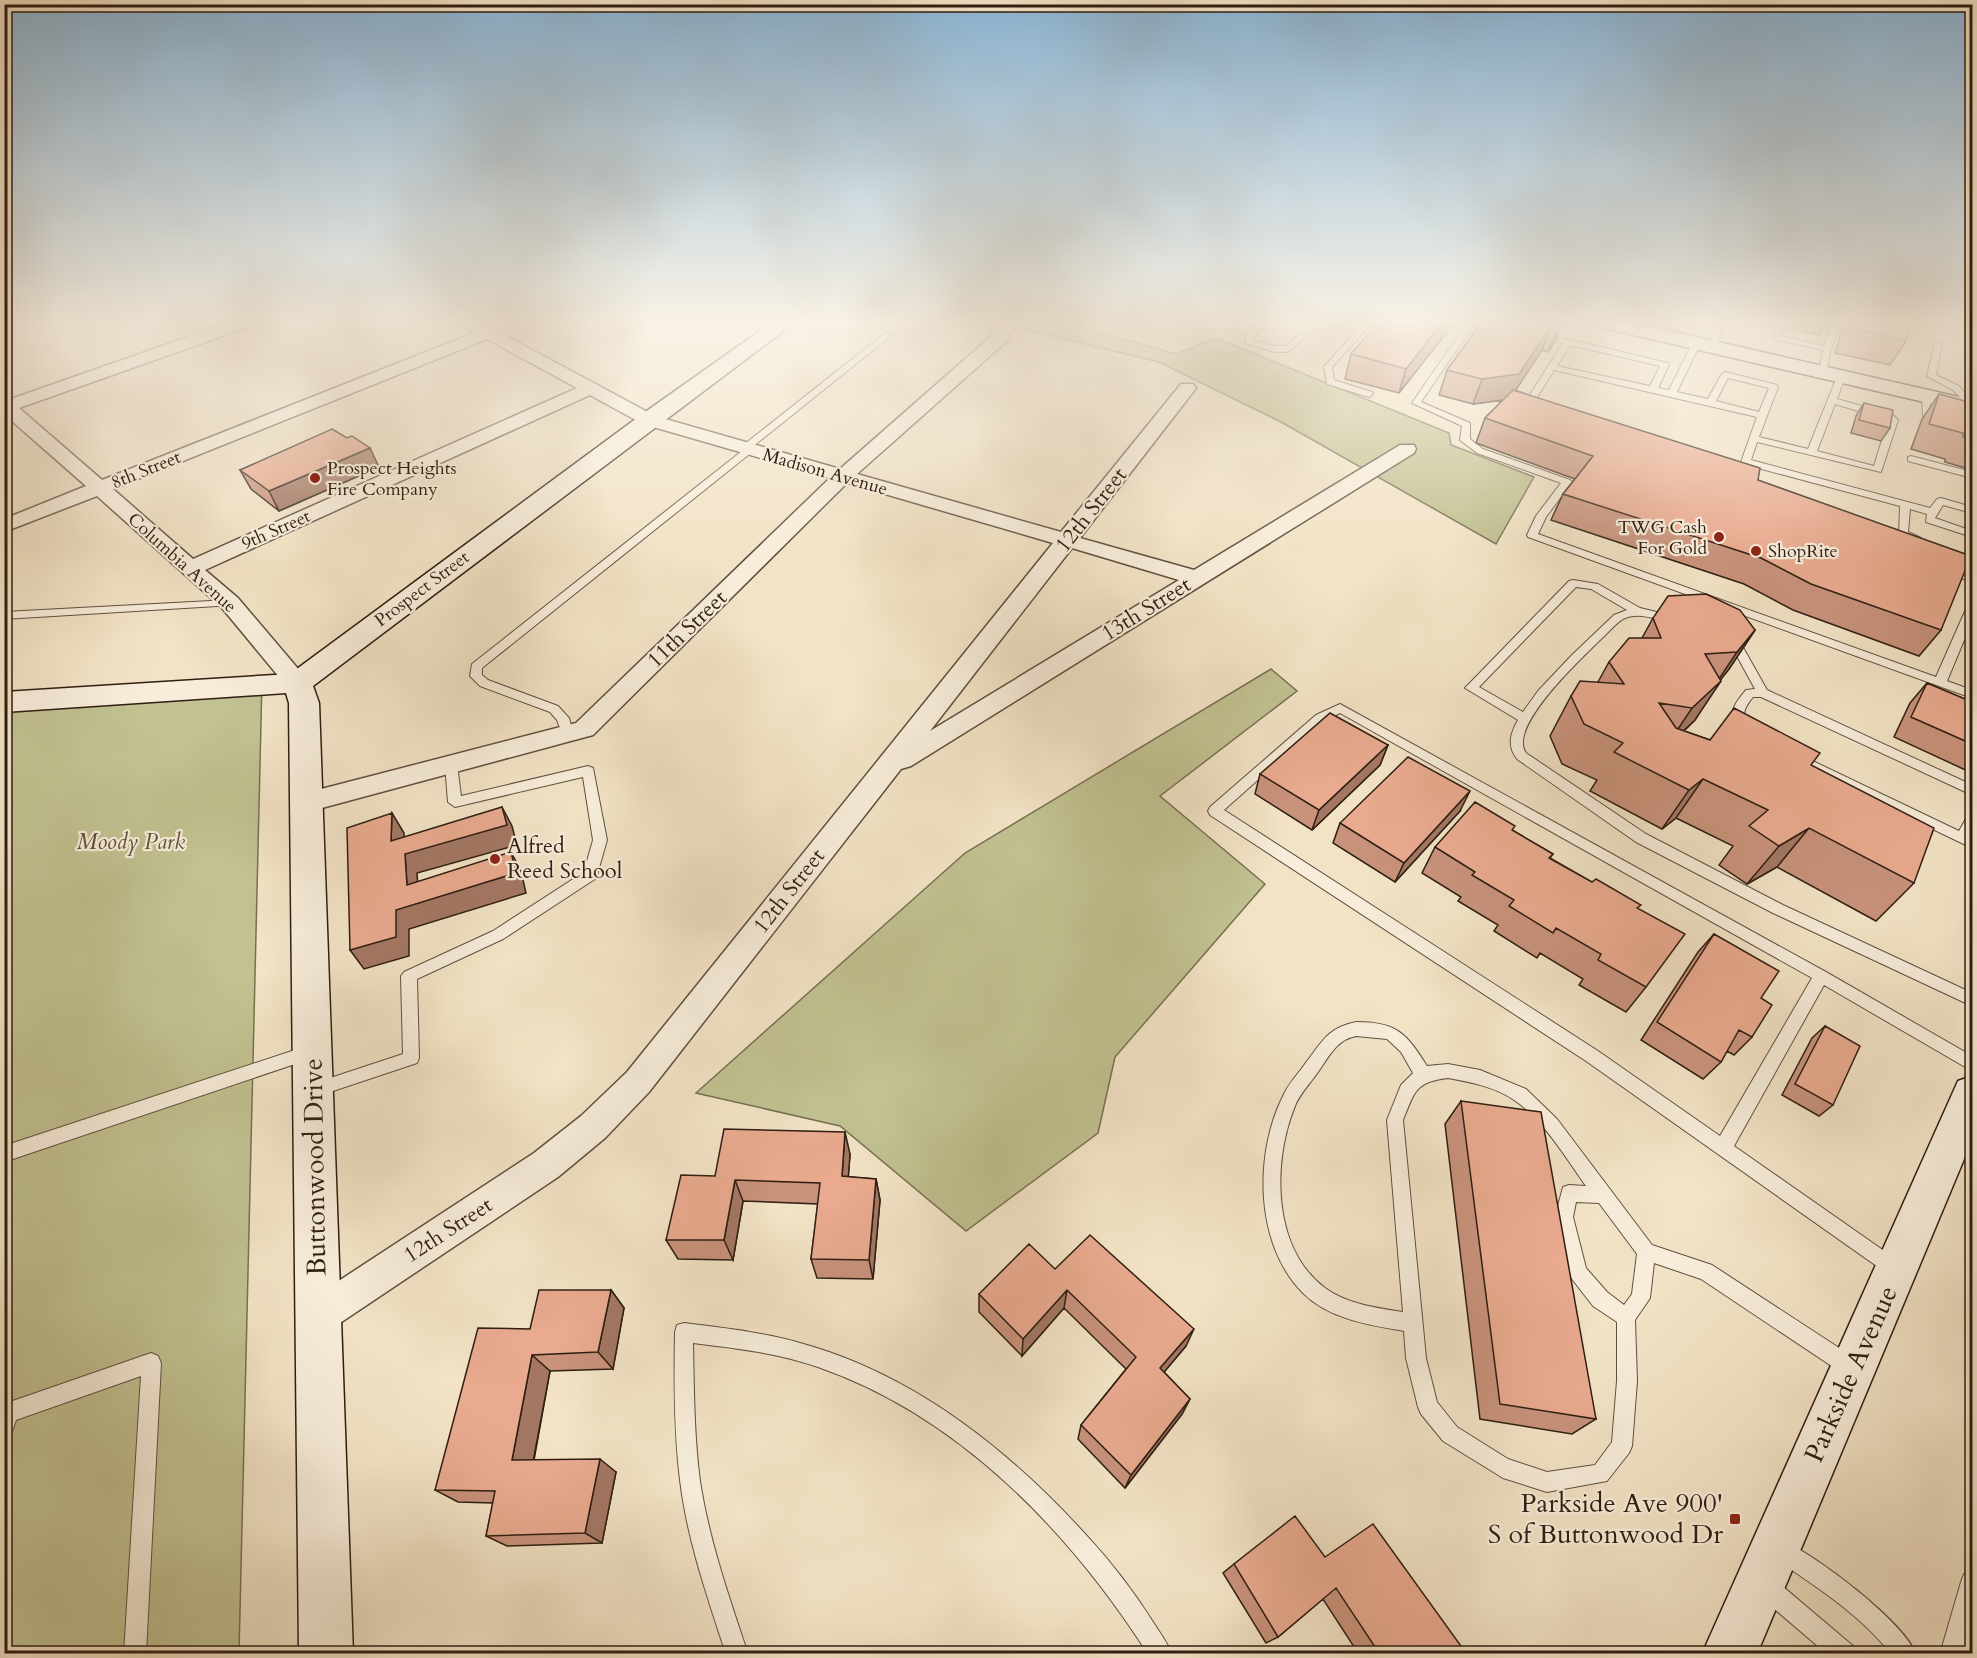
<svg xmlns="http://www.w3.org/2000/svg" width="1977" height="1658" font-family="Cardo,serif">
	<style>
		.green { fill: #c1c191; stroke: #787052; stroke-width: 1.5 }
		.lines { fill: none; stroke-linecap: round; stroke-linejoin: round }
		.stream { stroke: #747c7b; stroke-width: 4.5 }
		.lane-casing { stroke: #604f40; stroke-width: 2 }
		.street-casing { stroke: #604f40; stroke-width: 3 }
		.secondary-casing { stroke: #2f1e13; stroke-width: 3 }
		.lane { fill: #f7edda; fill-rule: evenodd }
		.street { fill: #f7edda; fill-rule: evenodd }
		.secondary { fill: #f7edda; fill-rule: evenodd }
		.wall { fill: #c8927b; stroke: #2f1e13; stroke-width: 1.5 }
		.shaded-wall { fill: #a37764; stroke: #2f1e13; stroke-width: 1.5 }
		.building { fill: #e9aa8f; stroke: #2f1e13; stroke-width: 1.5 }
		.poi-dot { fill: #8f2418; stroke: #f7edda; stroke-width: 2 }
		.labels { text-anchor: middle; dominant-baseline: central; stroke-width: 4.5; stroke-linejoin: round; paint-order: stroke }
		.far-poi-label { font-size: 18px; fill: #2f1e13; stroke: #f7edda; text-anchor: start }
		.far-street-label { font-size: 18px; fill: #2f1e13; stroke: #f7edda }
		.street-label { font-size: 22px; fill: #2f1e13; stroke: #f7edda }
		.park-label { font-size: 22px; font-style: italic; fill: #5b4f39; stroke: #f7edda }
		.poi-label { font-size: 22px; fill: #2f1e13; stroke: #f7edda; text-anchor: start }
		.near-street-label { font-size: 27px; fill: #2f1e13; stroke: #f7edda }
		.near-poi-label { font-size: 27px; fill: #2f1e13; stroke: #f7edda; text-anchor: end }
	</style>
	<rect width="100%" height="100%" fill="#f2e3c6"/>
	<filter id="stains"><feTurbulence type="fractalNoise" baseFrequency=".00333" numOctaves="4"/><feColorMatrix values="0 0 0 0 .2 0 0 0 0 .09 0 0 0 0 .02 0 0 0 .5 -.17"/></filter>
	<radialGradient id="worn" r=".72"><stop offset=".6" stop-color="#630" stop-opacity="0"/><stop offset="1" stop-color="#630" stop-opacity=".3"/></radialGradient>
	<!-- green -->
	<path class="green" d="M998 323H1066L1176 354 1216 338 1449 433 1451 445 1534 477 1496 544 1281 422 1159 362Z
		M1271 669 1297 691 1160 796 1265 884 1115 1057 1098 1133 966 1231 840 1126 696 1093 965 853Z
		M262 680 239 1653H5V701Z"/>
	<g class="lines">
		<!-- stream -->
		<path class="stream" d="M1967 323 1972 326"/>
		<defs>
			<path id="lane" d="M1258 323H1267L1252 340 1275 346H1286L1312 323H1321L1288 352H1275L1245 343V336Z
				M1363 323H1372L1332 367 1334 380 1372 392 1373 394 1369 397 1327 384 1324 367Z
				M1467 323H1475L1421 402 1470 423V439L1483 449 1570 480 1572 482 1546 517 1538 534 1936 677 1966 609 1972 606V621L1947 681 1972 690V698L1528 537 1527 535 1536 516 1561 483 1477 453 1460 440 1462 426 1412 403Z
				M1715 323H1723L1717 348 1713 351 1709 348Z
				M1777 323H1785L1781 336 1824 346 1832 323H1840L1831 349 1826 375 1819 373 1823 350 1773 339Z
				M885 333 892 335 751 448 754 450 752 452 482 668V675L488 680 558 706 569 718 573 733 571 736H563L557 720 550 712 480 686 470 676 472 664 742 451 739 449 741 447Z
				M1558 338 1568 339 1668 363 1669 365 1658 388 1669 390 1692 344 1699 342 1700 344 1677 392 1708 399 1721 375 1725 372 1777 385 1778 387 1759 437 1808 449 1837 377 1844 375 1845 377 1837 399 1893 415 1898 420 1881 472 1757 442 1751 460 1930 508 1937 499 1941 498 1972 507V513L1943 505 1935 518 1972 531V537L1926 522 1927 514 1910 509 1908 532 1921 538 1916 541 1899 536 1900 506 1743 464 1741 462 1757 417 1554 370 1528 412H1522L1520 410 1563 343 1558 342ZM1570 345 1660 366 1650 386 1557 366ZM1728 378 1769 388 1759 412 1716 401ZM1835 404 1888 420 1874 466 1817 451Z
				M1935 342 1942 344 1936 375 1959 386 1968 397 1967 407H1961L1960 397 1953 390 1927 376Z
				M1926 394 1930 397 1931 412 1972 422V428L1923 416 1922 397Z
				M1911 456 1972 472V478L1908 461V457Z
				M1946 566 1972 575V582L1942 571V567Z
				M1573 580 1598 584 1640 608 1677 617 1679 620 1673 624C1657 620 1639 611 1623 619 1615 624 1607 634 1599 641 1582 658 1507 727 1526 753L1646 834 1783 905 1972 993V1006L1773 913 1636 842 1517 759C1507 746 1510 734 1518 720L1465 688 1569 581ZM1576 587 1591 589 1627 610 1614 615 1571 656 1538 691 1523 712 1479 687Z
				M230 600 236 603 234 605 4 619V612Z
				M1728 637 1740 642 1767 690 1972 785V795L1761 697H1753C1745 707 1741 714 1747 726L1745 729H1737C1727 713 1735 703 1746 690L1755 689 1732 647 1722 641Z
				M1340 704 1826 972 1972 1056V1071L1824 985 1734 1146 1900 1262 1903 1268 1900 1274 1894 1277 1888 1274 1586 1061 1210 815 1208 811 1210 807 1316 715ZM1340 713 1812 978 1720 1136 1598 1051 1224 810 1324 721Z
				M1796 753 1959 831 1967 817 1972 816V831L1970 836 1972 837V848L1791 761 1790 758Z
				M451 759 457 764 461 796 588 766 593 768 607 840 597 875 595 879 503 939 417 979 419 1058 417 1063 318 1096 312 1094 310 1089 312 1084 403 1054 401 976 404 972 493 931 584 872 593 840 583 777 455 807 448 802 445 764Z
				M1356 1022C1397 1022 1406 1033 1427 1066L1448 1064 1480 1070 1526 1089 1557 1119 1652 1245 1712 1265 1856 1359 1859 1366 1856 1373 1849 1376 1842 1373 1701 1279 1654 1263 1650 1298 1635 1320 1637 1381 1632 1446 1629 1453 1607 1481 1547 1492 1503 1478 1443 1441 1421 1414 1418 1407 1406 1358 1404 1331C1369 1325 1329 1319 1303 1293 1254 1244 1254 1152 1284 1094 1289 1083 1298 1074 1305 1064 1322 1042 1327 1028 1356 1022ZM1356 1036 1387 1039 1401 1052 1413 1073 1401 1085 1387 1120 1403 1312C1376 1308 1347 1304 1325 1288 1272 1248 1272 1162 1295 1106 1300 1093 1310 1084 1318 1072 1329 1057 1336 1040 1356 1036ZM1448 1078C1470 1082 1496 1087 1514 1100 1543 1119 1566 1158 1586 1186L1569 1185 1563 1187 1555 1217 1569 1273 1572 1279 1593 1306 1617 1322V1381L1612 1442 1595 1465 1547 1472 1508 1459 1457 1427 1437 1402 1426 1358 1403 1120C1415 1091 1415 1082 1448 1078ZM1576 1202 1599 1203 1637 1254 1632 1294 1624 1305 1607 1292 1586 1268 1573 1217Z
				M310 1045 316 1047 318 1052 316 1057 4 1162V1146Z
				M684 1323C723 1328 762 1332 800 1343 914 1374 1009 1450 1087 1536 1112 1563 1134 1592 1153 1622 1160 1633 1167 1642 1172 1654H1148C1069 1531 959 1416 818 1367 778 1353 735 1348 693 1343 694 1389 694 1435 700 1481 709 1540 729 1597 748 1654H726C707 1596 687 1539 680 1480 674 1431 674 1381 675 1332L677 1325Z
				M151 1353 158 1356 161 1363 146 1654H124L141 1376 16 1420 11 1435 4 1438V1404Z
				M1783 1541C1816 1555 1903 1621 1916 1654H1891C1860 1614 1816 1587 1776 1559L1772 1552 1776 1545Z
				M1972 1571V1618L1962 1654H1940L1961 1582 1964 1574Z
				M1766 1576 1774 1579 1853 1646 1856 1654H1827L1758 1595 1755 1587 1758 1579Z"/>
			<path id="street" d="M228 323H253L251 326 19 408 102 480 474 333 461 323H482L655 416 840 469 996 332 1002 331 1010 336 1008 340 857 474 1061 532 1181 384H1193L1196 388 1193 392 1080 538 1194 570 1400 445H1414L1416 449 1414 453 911 766 901 769 649 1092 605 1138 558 1177 331 1329 318 1335 305 1329 299 1316 305 1303 534 1153 581 1116 627 1072 1053 543 847 483 593 735 307 812 298 809 294 802 298 795 576 723 830 478 643 424 590 395 205 570 238 598 305 677 309 683 305 689 297 691 289 689 222 608 97 496 4 532V519L86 486 4 414V399L8 400ZM487 339 577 388 193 559 113 489ZM1072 548 1179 580 930 731Z"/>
			<path id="secondary" d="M771 323H794L313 686 319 703 353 1654H299L289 703 286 693 4 712V692L290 674 641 415Z
				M1598 323H1635L1972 400V413L1608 329 1601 327Z
				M1972 1076V1140L1757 1654H1702L1958 1081Z"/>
		</defs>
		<!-- lane casing -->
		<use href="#lane" class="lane-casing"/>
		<!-- street casing -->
		<use href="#street" class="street-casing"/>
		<!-- secondary casing -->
		<use href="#secondary" class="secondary-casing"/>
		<!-- lane -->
		<use href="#lane" class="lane"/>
		<!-- street -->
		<use href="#street" class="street"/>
		<!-- secondary -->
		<use href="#secondary" class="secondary"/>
	</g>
	<!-- wall -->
	<path class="wall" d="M1454 323 1399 393 1345 379 1351 354Z
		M1481 323H1562L1555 342 1548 352 1542 350 1515 390 1758 480 1941 630 1919 656 1793 610 1744 584 1551 520 1563 494 1575 479 1476 443 1485 418 1503 400 1473 404 1439 395 1447 370Z
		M1792 323H1826L1819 335 1790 328Z
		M1845 323H1909L1906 341 1890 365 1835 353 1843 328Z
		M1939 394 1972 403V470L1945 462V459L1911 449 1922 419Z
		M1864 403 1890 428 1881 441 1851 433 1856 416Z
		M379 467 279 511 251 489 240 470Z
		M1653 618 1755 630 1729 669 1720 680 1695 720 1684 731 1710 740 1811 765 1914 883 1876 921 1777 867 1747 884 1719 865 1733 846 1676 818 1662 829 1590 791 1597 780 1562 764 1550 736 1571 696 1598 682 1609 662 1642 638Z
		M1927 683 1972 702V773L1894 737 1910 703Z
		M1388 745 1380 765 1312 830 1255 794 1260 774Z
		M1460 811 1395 882 1333 843 1340 823Z
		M1512 830 1553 854 1550 858 1638 909 1646 987 1626 1012 1579 985 1583 979 1540 953 1537 958 1494 931 1498 925 1458 901 1461 897 1422 873 1435 847Z
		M1714 934 1761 998 1752 1037 1734 1055 1727 1051 1721 1062 1703 1079 1641 1040 1698 952Z
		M1825 1026 1833 1105 1819 1116 1782 1095 1812 1038Z
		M1461 1101 1596 1419 1572 1434 1480 1419 1445 1124Z
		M850 1154 848 1177 876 1179 880 1200 873 1279 817 1278 811 1259 818 1204 743 1201 733 1260 678 1259 666 1240 715 1176Z
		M1055 1269 1186 1346 1164 1372 1190 1399 1182 1414 1125 1488 1078 1439 1081 1425 1126 1369 1064 1308 1022 1356 979 1312V1294Z
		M611 1290 624 1308 613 1369 550 1371 534 1460 616 1472 602 1543 507 1546 486 1536 493 1503 458 1502 435 1490 530 1329Z
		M1325 1557 1466 1653H1358L1323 1599 1278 1637 1266 1643 1223 1573 1234 1564Z"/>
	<!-- shaded-wall -->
	<path class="shaded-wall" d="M1442 323H1454L1399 393 1406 369Z
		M1561 323H1562L1555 342 1548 352 1558 327Z
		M1551 326 1542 350 1510 399 1473 404 1482 379Z
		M370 448 379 467 279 511 269 491Z
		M1755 630 1729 669 1715 687 1721 681 1695 720 1666 747 1692 708 1713 688 1737 652Z
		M1388 745 1380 765 1312 830 1319 810Z
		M1703 779 1676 818 1662 829 1689 790Z
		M1470 791 1460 811 1395 882 1404 863Z
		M502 807 512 826 517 845 417 873 419 903 511 852 521 871 526 893 409 929V956L364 969 350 950 396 910 407 885 405 854Z
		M392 813 404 833V860L391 841Z
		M1809 828 1777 867 1747 884 1779 846Z
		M845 1132 850 1154 847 1197 842 1176Z
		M876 1179 880 1200 873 1279 869 1260Z
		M735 1180 743 1201 733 1260 724 1240Z
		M611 1290 624 1308 613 1369 598 1352Z
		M1067 1290 1064 1308 1022 1356 1023 1339Z
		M1194 1329 1186 1346 1154 1384 1160 1368Z
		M532 1355 550 1371 531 1473 512 1460Z
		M1190 1399 1182 1414 1125 1488 1131 1475Z
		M600 1459 616 1472 602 1543 585 1533Z"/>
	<!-- building -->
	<path class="building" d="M1378 323H1442L1406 369 1351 354Z
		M1481 323H1561L1558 327 1551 326 1519 374 1482 379 1447 370Z
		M1851 323H1909L1906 341 1850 328Z
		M1513 390 1760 468 1758 480 1971 556 1941 630 1811 584 1761 558 1563 494 1593 456 1485 418Z
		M1939 394 1972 403V439L1963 437V433L1929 424Z
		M1864 403 1893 410 1890 428 1859 420Z
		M332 429 347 438 352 436 370 448 269 491 240 470Z
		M1706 594 1740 610 1755 630 1737 652 1705 654 1721 681 1692 708 1659 703 1676 728 1710 740 1734 708 1820 753 1811 765 1934 828 1914 883 1809 828 1779 846 1749 826 1768 810 1703 779 1689 790 1614 752 1623 743 1584 724 1571 696 1580 681 1624 684 1609 662 1629 638H1661L1653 618 1668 596Z
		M1927 683 1972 702V744L1911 717Z
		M1330 713 1388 745 1319 810 1260 774Z
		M1408 757 1470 791 1404 863 1340 823Z
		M1475 802 1515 826 1512 830 1553 854 1549 858 1592 882 1596 879 1641 905 1637 908 1685 934 1646 987 1598 960 1601 954 1556 928 1553 933 1509 906 1514 900 1472 875 1475 872 1435 847Z
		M502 807 507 825 405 854 407 885 511 852 516 873 396 910V937L350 950 347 828 392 813 391 841Z
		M1714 934 1779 971 1761 998 1772 1005 1752 1037 1739 1030 1721 1062 1657 1022Z
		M1825 1026 1860 1046 1833 1105 1795 1084Z
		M1461 1101 1541 1112 1596 1419 1500 1404Z
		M724 1129 845 1132 842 1176 876 1179 869 1260 811 1259 820 1183 735 1180 724 1240H666L681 1175 715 1176Z
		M1090 1235 1194 1329 1160 1368 1190 1399 1131 1475 1081 1425 1136 1357 1067 1290 1023 1339 979 1294 1029 1244 1055 1269Z
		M539 1290H611L598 1352 532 1355 512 1460 600 1459 585 1533 486 1536 495 1491 435 1490 478 1328 530 1329Z
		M1295 1516 1325 1557 1373 1524 1466 1653H1379L1336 1588 1278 1637 1234 1564Z"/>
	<!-- sky -->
	<linearGradient id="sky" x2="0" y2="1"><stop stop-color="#8cb7d8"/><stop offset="0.58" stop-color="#f9f2e5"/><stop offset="1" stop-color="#f9f2e5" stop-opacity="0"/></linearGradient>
	<rect width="1977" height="555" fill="url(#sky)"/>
	<!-- markers -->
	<g class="poi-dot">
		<circle cx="315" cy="478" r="6"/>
		<circle cx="1719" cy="537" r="6"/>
		<circle cx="1756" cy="551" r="6"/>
		<circle cx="495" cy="859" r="6"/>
		<rect x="1729" y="1513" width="12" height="12" rx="3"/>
	</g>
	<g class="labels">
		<!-- far-poi labels -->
		<g class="far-poi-label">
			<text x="327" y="468">Prospect Heights<tspan x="327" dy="21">Fire Company</tspan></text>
			<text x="1707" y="527" text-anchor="end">TWG Cash<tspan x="1707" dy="21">For Gold</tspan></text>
			<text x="1768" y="551">ShopRite</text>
		</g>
		<!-- far-street labels -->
		<g class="far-street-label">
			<text transform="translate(146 470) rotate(-22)">8th Street</text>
			<text transform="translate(825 472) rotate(16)">Madison Avenue</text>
			<text transform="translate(276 530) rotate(-24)">9th Street</text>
			<text transform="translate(182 563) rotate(42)">Columbia Avenue</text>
			<text transform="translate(422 589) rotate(-37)">Prospect Street</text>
		</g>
		<!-- street labels -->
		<g class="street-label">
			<text transform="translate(1091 510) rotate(-52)">12th Street</text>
			<text transform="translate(1146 609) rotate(-32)">13th Street</text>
			<text transform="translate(687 629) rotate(-44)">11th Street</text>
			<text transform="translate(789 891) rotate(-52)">12th Street</text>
			<text transform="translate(448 1230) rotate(-33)">12th Street</text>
		</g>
		<!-- park labels -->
		<g class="park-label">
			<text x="131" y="842">Moody Park</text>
		</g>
		<!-- poi labels -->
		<g class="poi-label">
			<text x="507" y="846">Alfred<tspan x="507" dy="25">Reed School</tspan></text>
		</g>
		<!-- near-street labels -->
		<g class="near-street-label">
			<text transform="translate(315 1167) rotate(-91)">Buttonwood Drive</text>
			<text transform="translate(1851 1374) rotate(-66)">Parkside Avenue</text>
		</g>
		<!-- near-poi labels -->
		<g class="near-poi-label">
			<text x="1723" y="1503">Parkside Ave 900'<tspan x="1723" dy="31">S of Buttonwood Dr</tspan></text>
		</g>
	</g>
	<!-- margin -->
	<rect width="1977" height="1658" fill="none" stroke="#f2e3c6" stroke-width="24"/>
	<rect x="6" y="6" width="1965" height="1646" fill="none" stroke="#2f1e13" stroke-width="3"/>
	<rect x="12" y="12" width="1953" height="1634" fill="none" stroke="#2f1e13" stroke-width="1.5"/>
	<rect width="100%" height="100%" filter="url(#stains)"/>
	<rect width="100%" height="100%" fill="url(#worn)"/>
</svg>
